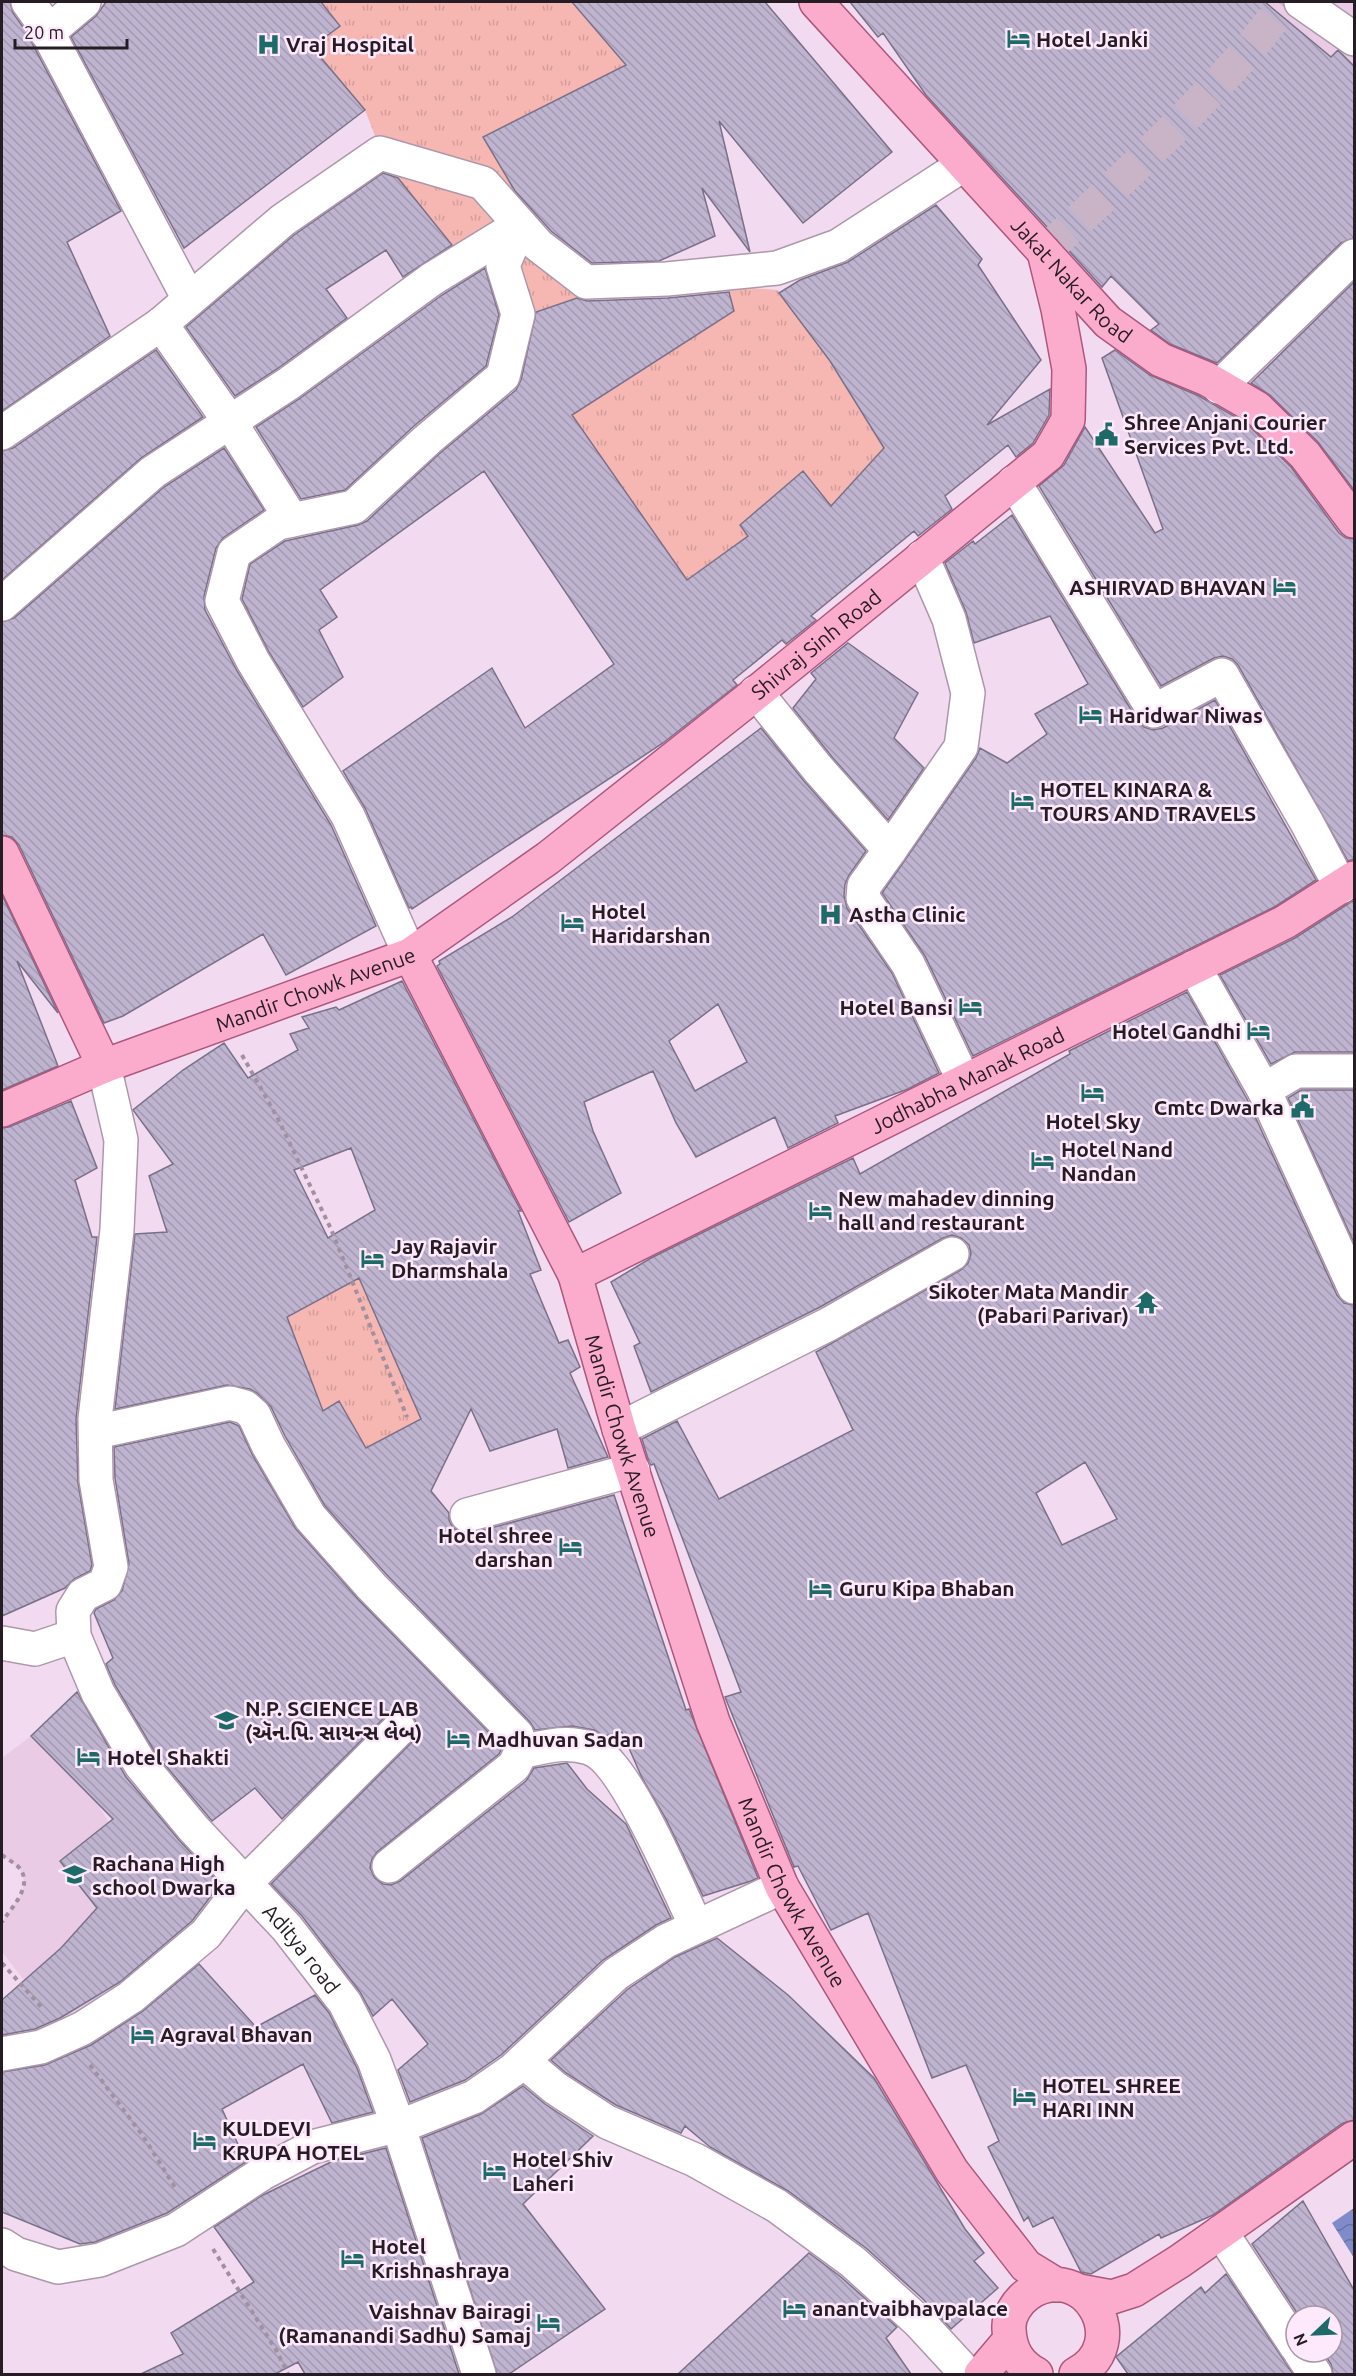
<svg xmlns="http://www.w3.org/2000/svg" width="1356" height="2376" font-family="Ubuntu,'Noto Sans Gujarati',sans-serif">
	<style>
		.built { fill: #e9cbe6 }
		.grass { fill: url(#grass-tufts) }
		.water { fill: url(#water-waves) }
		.building { fill: url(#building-back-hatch); stroke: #7a7189; stroke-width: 1.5; fill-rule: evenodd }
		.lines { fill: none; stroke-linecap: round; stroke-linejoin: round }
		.minor-tunnel { stroke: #c9b4c7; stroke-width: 33; stroke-dasharray: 33 16; stroke-linecap: butt }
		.minor-casing { stroke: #ae97ab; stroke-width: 36 }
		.major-casing { stroke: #ae567c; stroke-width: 36 }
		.path { stroke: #a290a0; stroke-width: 4; stroke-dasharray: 4.5 4.5; stroke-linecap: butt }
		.minor { stroke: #fff; stroke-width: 33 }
		.major { stroke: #fbaccd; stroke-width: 33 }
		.labels { text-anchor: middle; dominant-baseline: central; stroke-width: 5; stroke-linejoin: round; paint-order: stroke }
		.poi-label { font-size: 21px; font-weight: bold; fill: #251c24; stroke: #fde9fb; text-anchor: start }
		.street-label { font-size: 21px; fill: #251c24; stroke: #fde9fb }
	</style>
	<defs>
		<pattern id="grass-tufts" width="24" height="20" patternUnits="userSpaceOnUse" patternTransform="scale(1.5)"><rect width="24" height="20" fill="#f6b7b3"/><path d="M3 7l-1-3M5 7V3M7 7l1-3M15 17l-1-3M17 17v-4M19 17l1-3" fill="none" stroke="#d39d9a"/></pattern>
		<pattern id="water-waves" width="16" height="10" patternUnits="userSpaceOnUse" patternTransform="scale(1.5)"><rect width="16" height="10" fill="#808cca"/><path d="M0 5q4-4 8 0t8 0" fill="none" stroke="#6972a4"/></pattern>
		<pattern id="building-back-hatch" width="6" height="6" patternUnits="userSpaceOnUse" patternTransform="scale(1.5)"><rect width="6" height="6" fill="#beb4cf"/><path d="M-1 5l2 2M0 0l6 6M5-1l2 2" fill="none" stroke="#a39ab2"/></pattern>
	</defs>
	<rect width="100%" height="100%" fill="#f2daf0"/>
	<!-- built -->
	<path class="built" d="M1267 2H1354V66L1339 49 1331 57Z
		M31 1736 95 1800 136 1866 61 1947 104 1998 77 2018 61 2019 24 1980 2 1952V1922L22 1893 24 1881 20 1869 2 1855V1758Z"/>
	<!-- grass -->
	<path class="grass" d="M321 2H572L626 65 483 137 537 227 586 282 580 297 529 315 518 314 491 290 501 281 486 256 466 268 446 237 386 164 365 110 313 47 339 26Z
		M728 286 778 290 830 361 884 448 831 506 803 471 741 524 748 536 687 580 572 415 734 311Z
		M359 1277 421 1419 366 1448 338 1402 323 1411 287 1317Z"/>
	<!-- water -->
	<path class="water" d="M1354 2208V2258L1332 2223Z"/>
	<!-- building -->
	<path class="building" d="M2 2H10L13 13 25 30 121 211 67 242 110 336 2 411Z
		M106 2H321L340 26 312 47 365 110 184 248 71 37 96 16Z
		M572 2H765L892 152 803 223 719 121 750 252 702 188 715 236 659 261 592 263 551 231 515 191 483 137 626 65Z
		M850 2H1265L1331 57 1338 50 1354 66V238L1341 243 1217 363 1170 344 1151 330 1159 324 1111 276 1102 287 926 95 883 33 878 37Z
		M383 173 398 178 452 245 403 277 386 250 326 289 347 318 277 369 235 396 186 327 294 235Z
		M936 205 982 259 978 265 1041 360 987 425 1050 389 1049 415 1033 443 1016 457 1008 445 945 496 952 509 918 536 914 531 811 616 816 620 786 644 782 640 733 680 737 685 663 743 412 909 411 907 409 908 365 808 343 771 492 668 525 728 614 664 484 471 320 590 337 617 319 630 343 677 303 707 269 652 242 599 250 564 285 541 358 525 367 521 439 454 516 390 521 380 536 312 577 298 587 301 668 298 729 292 734 311 572 415 687 580 748 536 740 525 803 471 831 506 884 448 830 361 779 293 800 280 848 262Z
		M485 268 499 315 486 366 414 426 345 490 301 499 256 427 299 399 442 295Z
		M1354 282V490L1318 442 1270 395 1251 383Z
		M156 350 203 417 141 458 2 580V451L13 448Z
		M1115 350 1150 375 1199 396 1246 423 1291 467 1339 533 1346 538 1354 539V859L1348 861 1238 665 1232 659 1223 656 1214 658 1161 686 1039 486 1064 465 1085 427 1155 533 1163 529 1102 358Z
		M224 448 264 510 223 538 216 548 204 596 205 610 237 671 331 825 376 926 286 975 263 934 123 1016 104 1023 19 845 12 837 2 835V622L14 618 164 487Z
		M1012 515 1138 721 1144 727 1153 730 1163 728 1215 700 1316 880 1276 906 973 1056 925 956 882 893 976 758 980 748 1007 763 1047 734 1035 714 1088 684 1050 616 974 643 966 612 945 563 973 541 975 544Z
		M848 643 918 693 894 738 924 768 888 820 832 757 793 708 816 679 811 673Z
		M761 728 804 781 866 851 849 875 845 884 844 896 847 908 892 973 939 1073 908 1089 835 1116 838 1123 788 1148 775 1117 696 1157 676 1123 653 1071 584 1102 593 1131 621 1193 569 1222 437 966 440 964 439 961 512 917ZM718 1004 747 1062 695 1091 669 1041Z
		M2 895 58 1013 17 961 58 1066 2 1090Z
		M1354 900V1052H1295L1271 1064 1220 975 1295 938Z
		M402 981 521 1211H518L541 1270 530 1274 559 1343 568 1340 580 1367 570 1373 608 1457 568 1468 557 1429 490 1451 471 1409 431 1491 449 1513V1520L453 1528 463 1533H472L614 1495 686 1710 689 1709 758 1878 751 1881 703 1896 666 1819 642 1778 622 1732 604 1736 594 1730 572 1726 535 1730 530 1722 386 1574 325 1506 285 1436 271 1407 257 1393 250 1389 227 1385 115 1409 135 1234 167 1232 149 1176 173 1164 133 1110 183 1070 224 1043 248 1078 298 1050 290 1034 309 1028 302 1017 336 1007 339 1010ZM351 1148 375 1210 328 1238 294 1170ZM359 1278 421 1419 366 1448 339 1401 323 1411 287 1317Z
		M1187 992 1247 1099 1337 1295 1344 1303 1354 1305V2120L1343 2123 1213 2215 1161 2238 1159 2234 1091 2274 1081 2272 1053 2217 1033 2227 1028 2217 1024 2221 988 2147 999 2141 966 2065 932 2078 868 1913 831 1930 798 1866 794 1867 725 1697 741 1692 654 1464 651 1465 649 1462 642 1439 677 1421 719 1499 853 1430 816 1352 961 1270 968 1263 971 1254 969 1245 961 1238 952 1235 943 1238 820 1307 651 1392 634 1346 640 1343 611 1282 651 1258 853 1158 860 1174 1070 1054 1069 1051ZM1085 1462 1117 1519 1062 1545 1036 1493Z
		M1301 1090H1354V1243L1288 1098Z
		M71 1101 97 1168 75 1180 92 1237H97L76 1419 78 1483 92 1565 90 1571 74 1579 65 1588 2 1616V1128L9 1127Z
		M230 1422 239 1426 252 1454 296 1529 359 1600 500 1744 501 1750 499 1754 377 1852 372 1859 370 1868 375 1878 383 1884 391 1885 400 1881 526 1781 534 1768 567 1763 587 1789 626 1824 671 1918 656 1925 603 1960 501 2055 465 2080 410 2102 398 2070 428 2044 392 1999 373 2016 360 1992 302 1916 271 1884 412 1742 417 1733V1725L413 1716 403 1711H394L386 1716 282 1819 255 1788 212 1821 156 1754 115 1685 106 1664 113 1658 94 1613 96 1609 114 1600 122 1591 129 1564 115 1478 114 1447Z
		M77 1692 126 1777 179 1840 220 1884 192 1921 120 1982 60 2018 35 2029 2 2035V2000L61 1948 97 1908 60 1861 113 1819 31 1736Z
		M717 1938 788 1995 874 2078 965 2229 984 2253 974 2261 998 2288 951 2329 923 2299 866 2248 788 2191 710 2147 685 2126 681 2133 616 2105 566 2073 551 2060 628 1989 675 1957Z
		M199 1964 256 2027 315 1995 329 2013 357 2068 373 2112 332 2123 303 2064 222 2109 246 2162 167 2213 95 2242 80 2244 2 2212V2072L45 2065 91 2045 143 2011Z
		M523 2086 545 2104 593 2136 523 2204 605 2309 509 2374H497L422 2138 481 2114Z
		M386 2148 459 2374H305L298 2362 275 2374H141L183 2354 171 2333 254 2282 214 2227 261 2196 333 2161Z
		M1303 2201 1354 2290V2374H1333L1331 2364 1323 2352H1332V2316H1299L1252 2244Z
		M809 2253 841 2277 897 2327 886 2338 911 2374H678Z
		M1226 2274 1293 2374H1128L1116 2357 1201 2287 1205 2293Z"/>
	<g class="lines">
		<!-- minor-tunnel -->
		<path class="minor-tunnel" d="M1044 252C1108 193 1172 133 1231 69 1251 48 1269 24 1287 2"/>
		<defs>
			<g id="minor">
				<path d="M28 2 41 20 189 299"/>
				<path d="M1301 2 1354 39"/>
				<path d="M47 33 84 2"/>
				<path d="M161 324 230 422 292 520"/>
				<path d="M1219 387 1354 256"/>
				<path d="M2 433 161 324 283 220 380 153 483 183 538 245 586 282 667 279 777 268 838 246 963 165"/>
				<path d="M1014 482 1154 711 1222 675 1307 823 1341 887"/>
				<path d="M2 604 153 472 288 384 432 279 520 225"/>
				<path d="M756 692 818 769 890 850 961 747 968 693 949 619 922 557"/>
				<path d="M890 850 864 886 863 898 908 964 964 1081"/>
				<path d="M410 955 348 816 253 661 222 601 234 553 278 523 354 507 427 440 503 376 518 314 503 266 520 225"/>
				<path d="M1194 967 1264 1090 1354 1287"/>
				<path id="s1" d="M104 1066 121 1140 117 1230 95 1419 96 1480 111 1567 105 1584 83 1595 73 1611 74 1636 98 1693 141 1765 193 1828 287 1928 345 2003 374 2060 398 2125 479 2374"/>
				<path d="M1264 1090 1296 1071H1354"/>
				<path d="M619 1429 829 1324 952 1254"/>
				<path d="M96 1432 230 1403 245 1407 254 1415 268 1445 310 1517 372 1587 517 1735 521 1752 514 1766 389 1866"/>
				<path d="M467 1515 633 1470"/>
				<path d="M2 1643 35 1649 74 1636"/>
				<path d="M521 1752C544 1747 566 1740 589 1748 625 1759 678 1889 696 1926"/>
				<path d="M2 2054 41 2047 68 2035 83 2028 131 1997 206 1934 245 1883 399 1729"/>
				<path d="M523 2061 555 2088 607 2122 695 2160 777 2206 853 2262 919 2322 967 2374"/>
				<path d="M1221 2232 1296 2346"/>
				<path d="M2 2245 16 2254 58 2267 100 2260 176 2230 263 2173 312 2147 411 2122 474 2097 513 2070 616 1974 666 1941 782 1887"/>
				<path d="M1300 2352 1315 2374"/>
			</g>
			<g id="major">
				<path id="s2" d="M816 2 1108 322 1161 360 1207 379 1257 408 1305 455 1354 521"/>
				<path d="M2 853 104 1066"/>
				<path id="s3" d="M410 955 575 1275 619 1429 713 1722 782 1887 952 2171 1026 2266 1057 2285"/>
				<path id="s4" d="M2 1110 104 1066 410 955 548 858 745 702 1048 455 1068 420 1069 369 1058 309 1044 252"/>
				<path id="s5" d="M575 1275 1285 922 1354 878"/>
				<path d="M1079 2291 1112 2297 1134 2290 1180 2261 1354 2138"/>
				<path d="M981 2374 1009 2341"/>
				<path d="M1036 2374C1018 2364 1010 2350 1009 2329 1008 2316 1017 2302 1028 2294 1085 2256 1135 2344 1076 2374"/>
			</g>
		</defs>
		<!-- minor casing -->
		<use href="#minor" class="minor-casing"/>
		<!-- major casing -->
		<use href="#major" class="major-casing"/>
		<!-- path -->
		<path class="path" d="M242 1055 277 1117 331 1229 407 1417
			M2 1855C7 1859 17 1864 21 1870 32 1888 11 1908 2 1922
			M2 1963 43 2009
			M90 2065 143 2136 176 2189
			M213 2249 276 2350 288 2374"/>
		<!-- minor -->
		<use href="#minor" class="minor"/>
		<!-- major -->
		<use href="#major" class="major"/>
	</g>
	<!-- icons -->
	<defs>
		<symbol id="hotel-bare" viewBox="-9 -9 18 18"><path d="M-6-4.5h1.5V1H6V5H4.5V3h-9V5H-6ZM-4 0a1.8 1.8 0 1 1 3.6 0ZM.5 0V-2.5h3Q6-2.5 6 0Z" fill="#1d6a69" stroke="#fde9fb" stroke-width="2.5" paint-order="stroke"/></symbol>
		<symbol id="hospital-bare" viewBox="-9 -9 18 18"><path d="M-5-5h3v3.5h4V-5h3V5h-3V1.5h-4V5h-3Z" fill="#1d6a69" stroke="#fde9fb" stroke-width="2.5" paint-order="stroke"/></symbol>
		<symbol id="civic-bare" viewBox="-9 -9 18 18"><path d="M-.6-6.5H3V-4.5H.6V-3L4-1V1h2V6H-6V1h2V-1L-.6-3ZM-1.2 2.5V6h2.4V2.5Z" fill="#1d6a69" stroke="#fde9fb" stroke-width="2.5" paint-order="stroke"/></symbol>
		<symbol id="temple-bare" viewBox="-9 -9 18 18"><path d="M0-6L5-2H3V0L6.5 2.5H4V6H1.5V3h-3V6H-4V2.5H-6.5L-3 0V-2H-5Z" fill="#1d6a69" stroke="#fde9fb" stroke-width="2.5" paint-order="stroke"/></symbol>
		<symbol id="university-bare" viewBox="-9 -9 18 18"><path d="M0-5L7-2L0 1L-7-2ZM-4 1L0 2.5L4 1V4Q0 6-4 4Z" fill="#1d6a69" stroke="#fde9fb" stroke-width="2.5" paint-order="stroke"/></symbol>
		<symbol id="school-bare" viewBox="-9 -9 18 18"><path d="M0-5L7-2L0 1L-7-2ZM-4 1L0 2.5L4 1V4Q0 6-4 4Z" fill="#1d6a69" stroke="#fde9fb" stroke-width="2.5" paint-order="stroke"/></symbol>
	</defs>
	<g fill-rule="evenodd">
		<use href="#hotel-bare" x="1002" y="22" width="33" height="33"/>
		<use href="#hospital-bare" x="252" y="28" width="33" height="33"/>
		<use href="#civic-bare" x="1090" y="418" width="33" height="33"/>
		<use href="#hotel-bare" x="1268" y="570" width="33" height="33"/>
		<use href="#hotel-bare" x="1074" y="698" width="33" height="33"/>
		<use href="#hotel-bare" x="1006" y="784" width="33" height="33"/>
		<use href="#hospital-bare" x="814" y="898" width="33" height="33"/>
		<use href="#hotel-bare" x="556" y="906" width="33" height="33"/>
		<use href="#hotel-bare" x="954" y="990" width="33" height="33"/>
		<use href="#hotel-bare" x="1242" y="1014" width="33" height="33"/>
		<use href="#hotel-bare" x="1076" y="1076" width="33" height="33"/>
		<use href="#civic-bare" x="1286" y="1090" width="33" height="33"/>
		<use href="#hotel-bare" x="1026" y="1144" width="33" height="33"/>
		<use href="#hotel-bare" x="804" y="1194" width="33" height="33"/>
		<use href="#hotel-bare" x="356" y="1242" width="33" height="33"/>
		<use href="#temple-bare" x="1130" y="1286" width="33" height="33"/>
		<use href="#hotel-bare" x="554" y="1530" width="33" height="33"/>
		<use href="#hotel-bare" x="804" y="1572" width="33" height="33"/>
		<use href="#university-bare" x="210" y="1704" width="33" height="33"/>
		<use href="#hotel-bare" x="442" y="1722" width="33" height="33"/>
		<use href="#hotel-bare" x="72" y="1740" width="33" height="33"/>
		<use href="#school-bare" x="58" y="1858" width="33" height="33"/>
		<use href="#hotel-bare" x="126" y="2018" width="33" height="33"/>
		<use href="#hotel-bare" x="1008" y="2080" width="33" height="33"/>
		<use href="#hotel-bare" x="188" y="2124" width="33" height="33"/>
		<use href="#hotel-bare" x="478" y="2154" width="33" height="33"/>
		<use href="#hotel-bare" x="336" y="2242" width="33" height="33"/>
		<use href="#hotel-bare" x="778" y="2292" width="33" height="33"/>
		<use href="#hotel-bare" x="532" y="2306" width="33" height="33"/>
	</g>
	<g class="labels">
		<!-- poi labels -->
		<g class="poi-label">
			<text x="1036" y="39">Hotel Janki</text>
			<text x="286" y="44">Vraj Hospital</text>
			<text x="1124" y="422">Shree Anjani Courier<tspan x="1124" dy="24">Services Pvt. Ltd.</tspan></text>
			<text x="1266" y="587" text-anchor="end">ASHIRVAD BHAVAN</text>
			<text x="1109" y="715">Haridwar Niwas</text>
			<text x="1040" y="789">HOTEL KINARA &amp;<tspan x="1040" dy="24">TOURS AND TRAVELS</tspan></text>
			<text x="591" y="911">Hotel<tspan x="591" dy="24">Haridarshan</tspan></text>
			<text x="849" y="914">Astha Clinic</text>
			<text x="953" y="1007" text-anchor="end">Hotel Bansi</text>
			<text x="1241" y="1031" text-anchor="end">Hotel Gandhi</text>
			<text x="1284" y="1107" text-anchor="end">Cmtc Dwarka</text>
			<text x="1093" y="1121" text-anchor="middle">Hotel Sky</text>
			<text x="1061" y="1149">Hotel Nand<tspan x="1061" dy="24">Nandan</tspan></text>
			<text x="838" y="1198">New mahadev dinning<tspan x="838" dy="24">hall and restaurant</tspan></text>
			<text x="391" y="1246">Jay Rajavir<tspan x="391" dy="24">Dharmshala</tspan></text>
			<text x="1129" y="1291" text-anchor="end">Sikoter Mata Mandir<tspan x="1129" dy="24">(Pabari Parivar)</tspan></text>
			<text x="553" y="1535" text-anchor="end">Hotel shree<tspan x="553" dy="24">darshan</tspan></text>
			<text x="839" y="1588">Guru Kipa Bhaban</text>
			<text x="245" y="1708">N.P. SCIENCE LAB<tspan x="245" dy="24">(ઍન.પિ. સાયન્સ લેબ)</tspan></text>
			<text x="477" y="1739">Madhuvan Sadan</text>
			<text x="107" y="1757">Hotel Shakti</text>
			<text x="92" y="1863">Rachana High<tspan x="92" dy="24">school Dwarka</tspan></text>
			<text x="160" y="2034">Agraval Bhavan</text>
			<text x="1042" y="2085">HOTEL SHREE<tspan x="1042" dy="24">HARI INN</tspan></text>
			<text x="222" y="2128">KULDEVI<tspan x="222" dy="24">KRUPA HOTEL</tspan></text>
			<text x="512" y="2159">Hotel Shiv<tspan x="512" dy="24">Laheri</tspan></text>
			<text x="371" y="2246">Hotel<tspan x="371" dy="24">Krishnashraya</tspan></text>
			<text x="812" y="2308">anantvaibhavpalace</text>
			<text x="531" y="2311" text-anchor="end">Vaishnav Bairagi<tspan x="531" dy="24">(Ramanandi Sadhu) Samaj</tspan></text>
		</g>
		<!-- street labels -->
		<g class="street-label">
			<text stroke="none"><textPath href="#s2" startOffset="378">Jakat Nakar Road</textPath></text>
			<text stroke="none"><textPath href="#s4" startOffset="948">Shivraj Sinh Road</textPath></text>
			<text stroke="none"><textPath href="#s4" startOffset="336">Mandir Chowk Avenue</textPath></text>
			<text stroke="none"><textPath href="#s5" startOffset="438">Jodhabha Manak Road</textPath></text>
			<text stroke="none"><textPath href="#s3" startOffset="528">Mandir Chowk Avenue</textPath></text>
			<text stroke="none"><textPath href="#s3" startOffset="1016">Mandir Chowk Avenue</textPath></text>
			<text stroke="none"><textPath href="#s1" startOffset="982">Aditya road</textPath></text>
		</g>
	</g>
	<!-- border -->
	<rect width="1356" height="2376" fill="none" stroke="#251c24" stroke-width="6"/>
	<!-- north arrow -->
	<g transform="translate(1314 2334) rotate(247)"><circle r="28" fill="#fde9fb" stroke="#a797a5" stroke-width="1.5"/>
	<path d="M0-4.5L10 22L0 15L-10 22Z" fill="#1d6a69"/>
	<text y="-9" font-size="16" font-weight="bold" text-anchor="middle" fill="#251c24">N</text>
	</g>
	<!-- scale -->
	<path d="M15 39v9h112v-9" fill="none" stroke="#251c24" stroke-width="3"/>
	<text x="24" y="39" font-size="18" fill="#251c24" stroke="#fde9fb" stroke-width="4.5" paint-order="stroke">20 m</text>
</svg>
